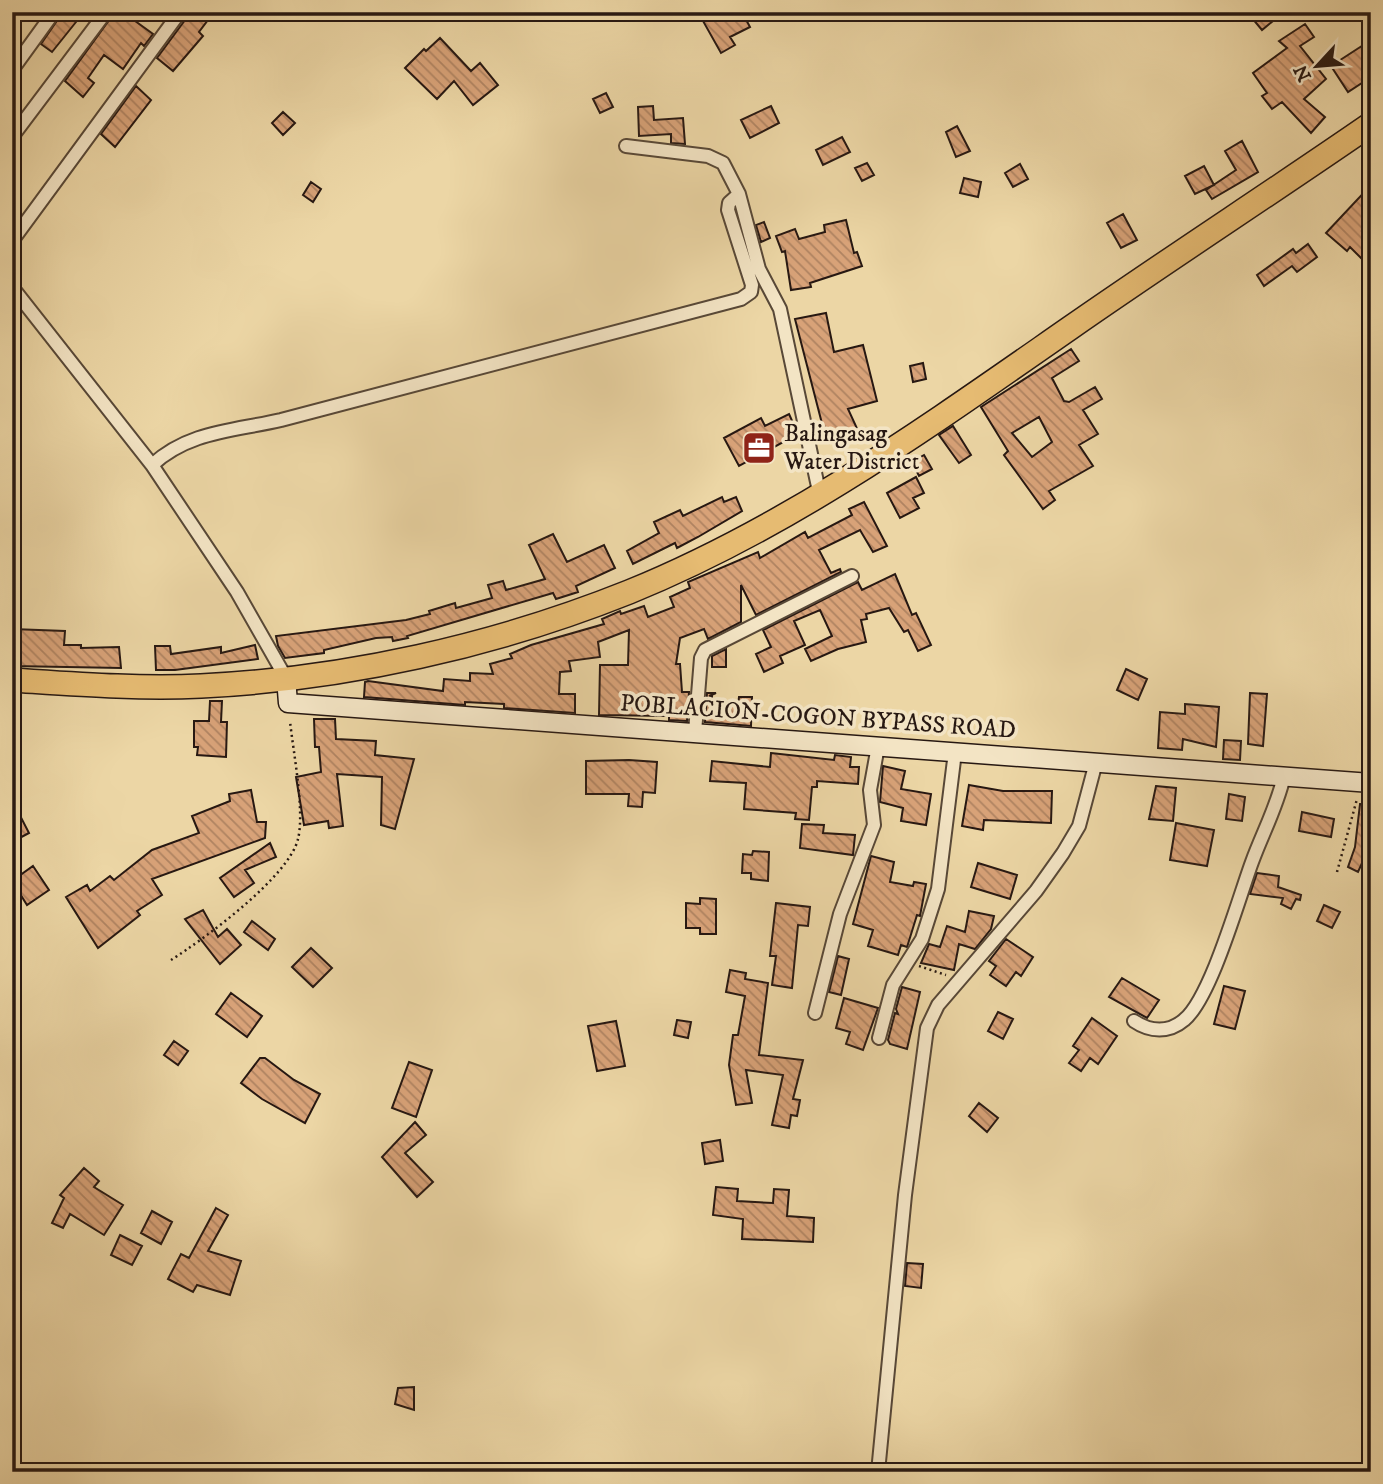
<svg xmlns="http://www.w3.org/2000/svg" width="1383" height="1484" font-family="'IM FELL DW Pica',serif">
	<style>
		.building { fill: url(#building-back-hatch); stroke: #271812; stroke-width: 2; fill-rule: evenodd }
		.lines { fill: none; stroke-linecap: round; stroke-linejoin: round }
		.street-casing { stroke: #584837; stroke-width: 16 }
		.secondary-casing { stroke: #271812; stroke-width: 21 }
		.highway-casing { stroke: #271812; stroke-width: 26 }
		.path { stroke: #271812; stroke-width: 2.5; stroke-dasharray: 2 3.5; stroke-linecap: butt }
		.street { stroke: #f3e4c4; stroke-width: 12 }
		.secondary { stroke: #f3e4c4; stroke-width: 18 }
		.highway { stroke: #e6bb72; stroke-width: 23 }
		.labels { text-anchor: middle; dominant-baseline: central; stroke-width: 7; stroke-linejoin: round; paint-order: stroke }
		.poi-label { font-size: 24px; fill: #271812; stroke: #f3e4c4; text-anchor: start }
		.street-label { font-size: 24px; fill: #271812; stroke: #f3e4c4 }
	</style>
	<defs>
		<pattern id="building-back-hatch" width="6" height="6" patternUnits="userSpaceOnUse" patternTransform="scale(1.75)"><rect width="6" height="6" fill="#d8a278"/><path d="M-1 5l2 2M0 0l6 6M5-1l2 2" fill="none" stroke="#af8361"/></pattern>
	</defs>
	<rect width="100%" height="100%" fill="#ecd6a5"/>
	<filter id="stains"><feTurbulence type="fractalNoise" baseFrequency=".00286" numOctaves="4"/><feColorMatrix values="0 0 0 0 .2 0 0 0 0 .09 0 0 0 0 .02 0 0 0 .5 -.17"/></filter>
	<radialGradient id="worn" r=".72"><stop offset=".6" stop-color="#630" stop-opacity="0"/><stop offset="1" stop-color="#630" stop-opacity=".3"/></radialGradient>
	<!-- building -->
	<path class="building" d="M84 12 52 52 41 44 63 12Z
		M115 12H135L131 18 153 34 144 46 141 43 123 69 104 55 88 78 94 83 83 97 65 81Z
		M191 12H214L199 32 203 36 173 71 157 58Z
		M728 12H742L750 27 730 37 735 45 721 53 703 21 717 13 719 17Z
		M1247 12H1284L1262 30Z
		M1305 24 1314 37 1300 46 1326 79 1304 99 1325 117 1311 133 1282 102 1272 109 1262 96 1267 93 1253 73 1287 48 1279 41Z
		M440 38 471 71 480 63 498 85 473 105 454 81 437 99 405 68 424 49 426 51Z
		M1371 40V77L1348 92 1331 66Z
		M136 86 151 100 115 147 101 134Z
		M606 93 613 107 600 113 593 99Z
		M653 106 654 120 683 118 685 144 671 143V134L639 136 638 107Z
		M771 106 779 123 750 138 741 120Z
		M283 112 295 123 283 135 272 123Z
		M957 126 970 151 956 157 946 132Z
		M842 137 850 152 823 165 816 150Z
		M1242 141 1258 172 1212 199 1206 190 1236 170 1225 151Z
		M867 163 874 175 862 181 855 168Z
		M1020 164 1028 179 1013 187 1005 173Z
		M1204 166 1214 185 1195 194 1185 176Z
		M964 178 981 182 978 197 960 193Z
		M311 182 321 189 313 202 303 195Z
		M1371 185V222L1362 231 1371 240V268L1350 247 1347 251 1326 233Z
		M1123 214 1137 240 1121 248 1107 223Z
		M846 220 854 253 857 252 862 266 810 283 811 287 791 290 785 251 782 252 776 236 795 229 799 239 825 232 824 225Z
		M764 222 770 238 761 242 756 225Z
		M1308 244 1317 257 1297 272 1292 266 1264 286 1257 275 1293 249 1296 253Z
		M826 313 834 352 863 345 877 401 848 409 860 435 847 441 842 431 826 439 795 319Z
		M1071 349 1079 361 1052 378 1064 401 1069 402 1095 387 1102 399 1083 410 1098 434 1079 445 1093 466 1049 491 1055 500 1043 509 1004 455 1008 451 981 407ZM1039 417 1052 442 1032 457 1012 433Z
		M923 363 926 379 913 382 910 366Z
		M789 414 798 434 739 466 724 438 761 418 765 426Z
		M953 426 971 455 959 463 939 435Z
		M924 455 932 469 919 476 912 462Z
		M916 477 924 493 913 498 919 508 900 518 887 493Z
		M722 497 724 502 736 497 742 511 698 537 677 548 675 543 633 564 627 551 659 533 654 522 680 510 683 516Z
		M864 502 887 546 873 552 860 530 819 550 831 573 840 569 841 572 756 615 741 585V622L708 639 704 629 680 638 676 664H680L682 692H689L687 721 669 720V716L599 715 600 665H628L629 630 598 642 600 657 569 661 571 671 560 672 559 694H575V713L504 708V704L465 702V705L364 697 365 682 368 681 443 691 444 679 470 681V673L493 674 490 664 512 658 510 654 531 645 604 624 602 619 620 611 621 614 644 606 648 617 674 607 670 597 690 588 688 582 758 552 760 558 805 532 808 538 852 515 849 509Z
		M553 534 567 562 604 545 615 568 576 586 578 592 556 599 553 593 407 636 408 638 393 641 392 637 376 638 324 650V653L285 658 278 646 276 636 406 620 430 614 429 611 455 603 456 608 492 598 488 585 503 581 506 590 545 579 529 545Z
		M895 574 912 615 916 613 931 645 918 651 908 630 904 632 889 608 866 614 867 619 861 620 866 642 838 649 811 661 805 649 832 636 820 610 794 621 805 645 780 656 783 663 764 672 756 654 771 647 763 630 858 582 862 590Z
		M12 629 65 631 64 645H81V648L119 647 121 668 12 666Z
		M255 645 258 659 175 670H156L155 646H170L171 654 221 647V653Z
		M726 649V667H712V656Z
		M1126 669 1147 679 1138 700 1117 690Z
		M707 693H716L709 696H712V705L738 706 739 697H752L751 726 705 722Z
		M1250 693 1267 694 1263 746 1248 744Z
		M210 701H222L221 722H227L226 757 197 755 198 747H194V721H209Z
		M1185 704 1219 707 1216 747 1183 739 1182 750 1158 748 1160 712 1185 714Z
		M314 719H335L336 739 376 741 375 755 414 759 395 829 381 825 382 777 337 774 343 826 329 828 328 821 304 825 296 777 321 772 319 747H315Z
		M1224 740 1241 741 1240 760 1223 759Z
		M771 753 834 760 835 755 851 757 850 767H859L858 784 817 781V787H812L809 820 795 819 796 813 744 809 746 783 710 781 712 761 770 767Z
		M629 760 657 762 655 793 643 792 642 807 628 806 629 794H586V761Z
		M883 766 905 771 901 789 931 794 926 825 901 821 903 808 880 802Z
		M969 785 1003 791H1052L1051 823 984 820 983 830 962 826Z
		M1156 786 1176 788 1173 821 1149 819Z
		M251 790 257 822H266L265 838 152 879 162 895 137 911 140 915 98 948 66 897 87 885 90 891 110 876 114 880 152 850 199 833 192 816 230 801 229 794Z
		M1229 794 1245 797 1242 821 1226 819Z
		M12 800 29 833 12 842Z
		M1360 804 1371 805V867L1362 863 1358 872 1348 867 1355 847Z
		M1302 812 1334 819 1331 837 1299 831Z
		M1176 823 1214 830 1207 866 1170 860Z
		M802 824 824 825 823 833 855 835 853 855 800 848Z
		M270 843 276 857 245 870 254 883 234 897 220 878Z
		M753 851 769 852 768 881 751 879V873H742L743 854 752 855Z
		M871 856 894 862 890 882 913 886 914 882 926 884 920 916 917 915 908 944 907 947 901 945 898 955 868 946 873 930 853 924Z
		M978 863 1017 875 1010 899 971 887Z
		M33 866 49 890 27 905 12 881Z
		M1257 873 1279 876 1278 887 1301 895 1300 900 1296 899 1291 909 1281 904 1283 898 1250 894Z
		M700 898 716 899V934H700V928H686V903L700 904Z
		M776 903 810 907 808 926 798 925 792 988 772 985 776 956H770Z
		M1324 905 1340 912 1332 928 1317 921Z
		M203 910 218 937 227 929 241 945 220 964 185 919Z
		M969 911 994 916 991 929 975 949 959 944 954 970 921 963 929 944 940 947 947 926 965 932Z
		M252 921 275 939 268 950 244 932Z
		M1006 939 1033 957 1021 976 1016 972 1006 986 990 975 996 966 989 961Z
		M311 948 332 968 313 987 292 967Z
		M838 956 849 959 841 995 829 992Z
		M730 970 746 973 745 979 768 983 759 1055 803 1060 793 1099 800 1100 797 1116 791 1115 789 1128 772 1125 783 1075 746 1070 752 1103 736 1105 729 1065 733 1035H738L745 996 726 992Z
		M1122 978 1159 1000 1147 1018 1109 997Z
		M1224 986 1245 991 1235 1029 1214 1024Z
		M902 987 920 992 907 1049 890 1044 888 1040 895 1013 898 1014 896 1009Z
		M231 993 262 1016 247 1037 216 1014Z
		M844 998 878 1008 863 1050 846 1044 850 1032 836 1028Z
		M998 1012 1013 1019 1003 1039 988 1031Z
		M1092 1018 1117 1036 1098 1064 1090 1058 1081 1071 1069 1063 1079 1050 1073 1046Z
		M677 1020 691 1022 688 1038 674 1035Z
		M616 1021 625 1066 597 1071 588 1026Z
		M174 1041 188 1051 178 1065 164 1055Z
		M260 1058H265L294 1080 320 1094 305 1123 262 1099 241 1083Z
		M409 1062 432 1070 416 1117 392 1108Z
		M979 1103 998 1118 987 1132 969 1116Z
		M415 1122 426 1135 405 1153 433 1182 417 1197 382 1157Z
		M720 1140 723 1161 705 1164 702 1143Z
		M84 1168 99 1181 94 1187 123 1205 104 1235 70 1214 63 1228 52 1223 64 1198 60 1195Z
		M716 1187 738 1189 737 1201 773 1203 774 1189 789 1190 787 1216 814 1218 813 1242 742 1239 743 1219 713 1215Z
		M216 1208 228 1215 208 1251 241 1261 230 1295 197 1285 193 1292 168 1279 181 1254 189 1258Z
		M152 1211 172 1222 161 1244 141 1233Z
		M120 1235 142 1246 132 1265 111 1255Z
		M907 1263 923 1264 921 1288 905 1286Z
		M414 1387V1410L395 1404 398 1388Z"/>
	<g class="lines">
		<defs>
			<path id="street" d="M12 70 54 12
				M12 137 106 12
				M626 146 708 156 723 163 739 194 759 269 780 309 820 496
				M12 241 180 12
				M12 287 152 465 237 592 286 678
				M152 465C189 431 234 431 281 420L741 299 751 292 752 285 728 210 729 203 739 194
				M695 732 701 658 705 650 852 576
				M815 1013 840 914 874 825 870 790 878 746
				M1134 1021C1150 1032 1169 1033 1184 1020 1211 998 1239 897 1252 862 1263 832 1277 807 1284 776
				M879 1038 893 985 922 939 938 889 955 752
				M878 1472 905 1195 927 1028 938 1005 1036 891 1063 853 1079 826 1096 762"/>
			<path id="secondary" d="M286 678 288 703 1371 783"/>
			<path id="highway" d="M12 680C75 684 138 689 201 686 346 679 494 646 629 592 789 527 929 426 1070 328 1169 259 1271 193 1371 124"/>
		</defs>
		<!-- street casing -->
		<use href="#street" class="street-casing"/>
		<!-- secondary casing -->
		<use href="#secondary" class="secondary-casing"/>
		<!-- highway casing -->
		<use href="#highway" class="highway-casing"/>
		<!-- path -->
		<path class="path" d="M1337 872 1357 799
			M171 960C204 939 289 877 298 839 305 811 293 751 290 721
			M919 966 946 975"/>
		<!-- street -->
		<use href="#street" class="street"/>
		<!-- secondary -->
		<use href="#secondary" class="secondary"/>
		<!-- highway -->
		<use href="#highway" class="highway"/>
	</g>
	<!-- icons -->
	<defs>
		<symbol id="office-square" viewBox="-11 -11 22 22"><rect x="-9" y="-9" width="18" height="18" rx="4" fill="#8f2418" stroke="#f3e4c4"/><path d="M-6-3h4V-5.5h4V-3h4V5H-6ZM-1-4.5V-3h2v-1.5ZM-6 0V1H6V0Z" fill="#fff"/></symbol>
	</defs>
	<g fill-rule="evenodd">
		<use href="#office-square" x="740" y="429" width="38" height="38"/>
	</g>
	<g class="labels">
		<!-- poi labels -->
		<g class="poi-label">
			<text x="784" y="434">Balingasag<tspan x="784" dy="28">Water District</tspan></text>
		</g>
		<!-- street labels -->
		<g class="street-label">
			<text transform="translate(818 717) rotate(4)">POBLACION-COGON BYPASS ROAD</text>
		</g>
	</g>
	<!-- margin -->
	<rect width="1383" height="1484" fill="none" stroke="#ecd6a5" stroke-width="42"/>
	<rect x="14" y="14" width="1355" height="1456" fill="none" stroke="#271812" stroke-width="3.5"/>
	<rect x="21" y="21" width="1341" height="1442" fill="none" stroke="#271812" stroke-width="2"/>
	<!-- north arrow -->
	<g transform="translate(1317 66) rotate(244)" stroke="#f3e4c4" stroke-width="5" paint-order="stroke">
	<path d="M0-5L12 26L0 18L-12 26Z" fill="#271812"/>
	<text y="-10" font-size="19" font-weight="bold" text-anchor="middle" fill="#271812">N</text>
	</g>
	<rect width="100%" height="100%" filter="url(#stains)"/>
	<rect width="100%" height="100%" fill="url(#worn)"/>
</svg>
